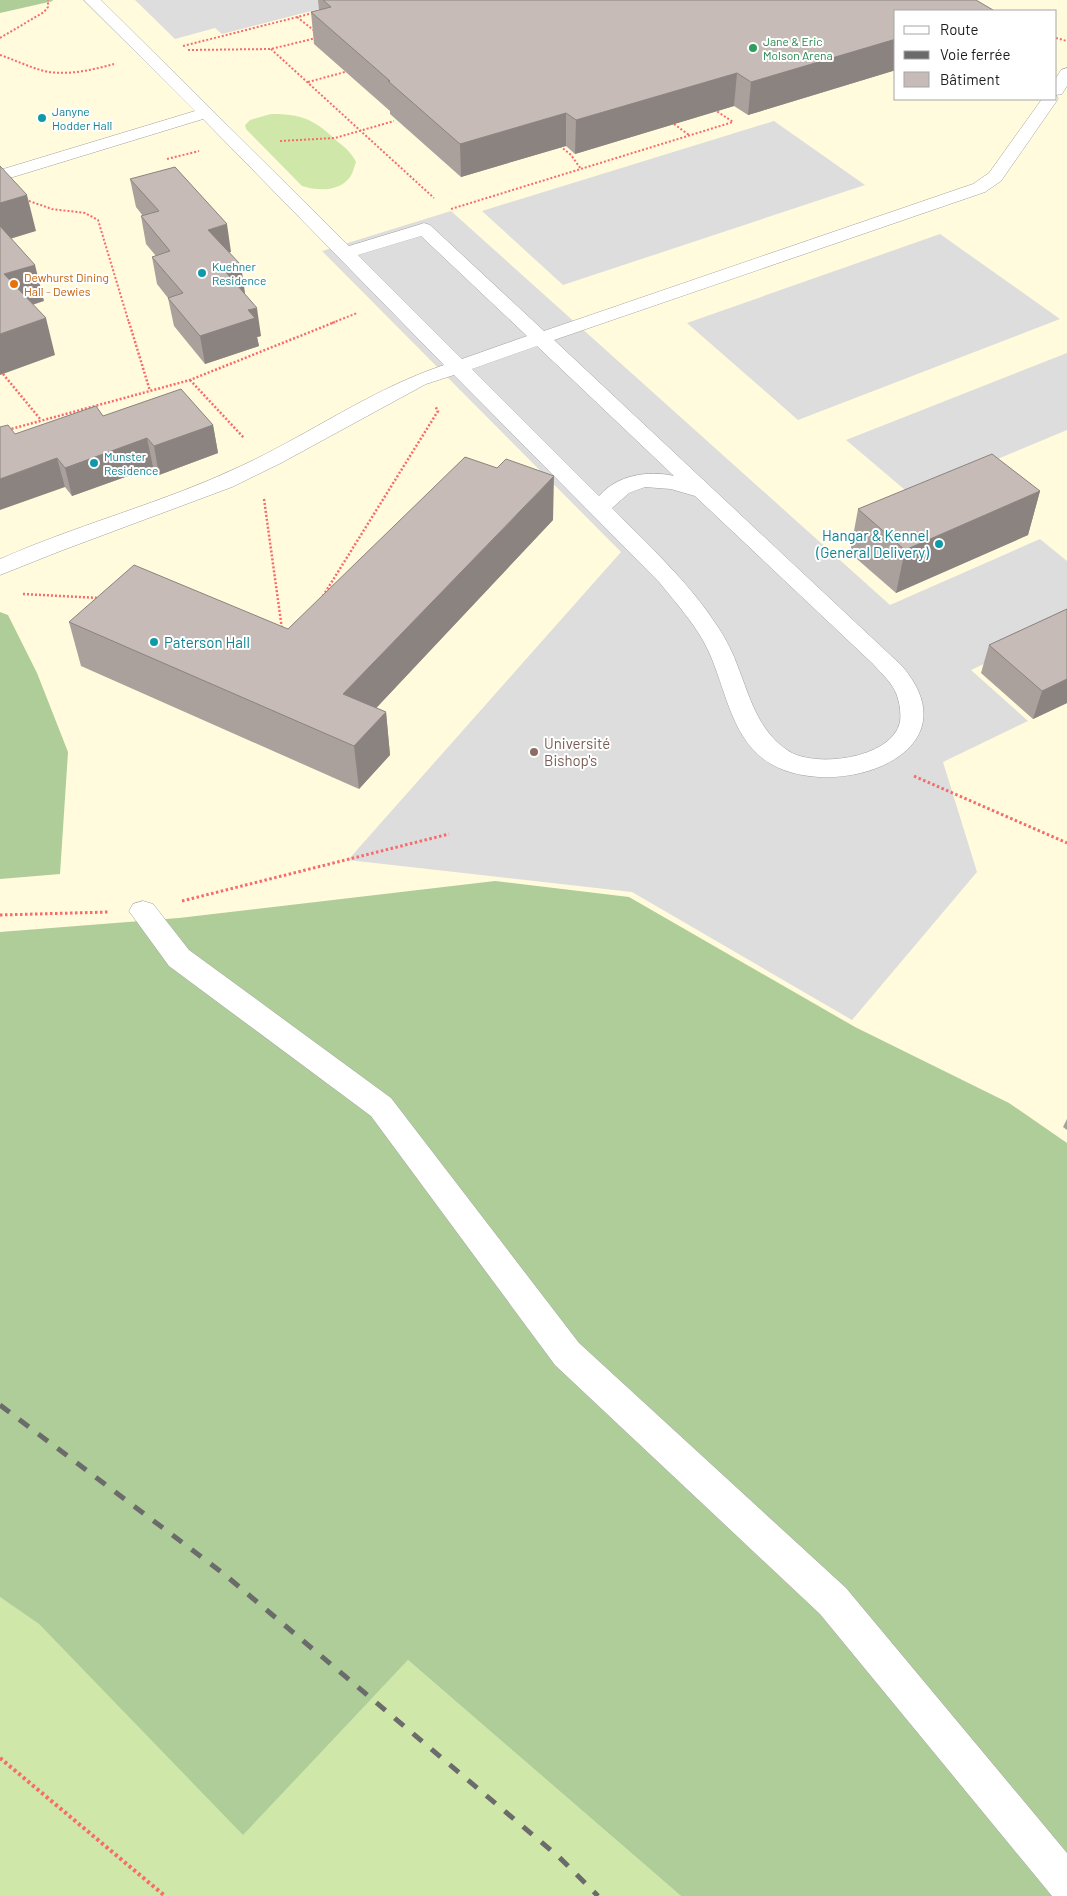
<svg xmlns="http://www.w3.org/2000/svg" width="1067" height="1896" font-family="Barlow,sans-serif">
	<style>
		.education { fill: #fffbdc; fill-rule: evenodd }
		.grass { fill: #cfe8a9 }
		.forest { fill: #aecd98 }
		.parking { fill: #ddd }
		.lines { fill: none; stroke-linecap: round; stroke-linejoin: round }
		.minor-casing { stroke: #a1a1a1; stroke-width: 1 }
		.path-far3 { stroke: #f86a6c; stroke-width: 2; stroke-dasharray: 2 2; stroke-linecap: butt }
		.path-far2 { stroke: #f86a6c; stroke-width: 2.5; stroke-dasharray: 2 2; stroke-linecap: butt }
		.path-far1 { stroke: #f86a6c; stroke-width: 3; stroke-dasharray: 2.5 2.5; stroke-linecap: butt }
		.path { stroke: #f86a6c; stroke-width: 4; stroke-dasharray: 3 3; stroke-linecap: butt }
		.minor { fill: #fff; fill-rule: evenodd }
		.rail { stroke: #6b6b6b; stroke-width: 5; stroke-dasharray: 12 12; stroke-linecap: butt }
		.wall { fill: #aaa19d }
		.shaded-wall { fill: #8b837f }
		.building { fill: #c6bbb6; stroke: #8b837f }
		.leisure-dot { fill: #2e9e5b; stroke: #fff; stroke-width: 2 }
		.culture-dot { fill: #0f9aa8; stroke: #fff; stroke-width: 2 }
		.food-dot { fill: #e8710a; stroke: #fff; stroke-width: 2 }
		.education-dot { fill: #8d6e63; stroke: #fff; stroke-width: 2 }
		.labels { text-anchor: middle; dominant-baseline: central; stroke-width: 4; stroke-linejoin: round; paint-order: stroke }
		.far-leisure-label { font-size: 12px; fill: #27864d; stroke: #fff; text-anchor: start }
		.far-culture-label { font-size: 12px; fill: #0d838f; stroke: #fff; text-anchor: start }
		.far-food-label { font-size: 12px; fill: #c56008; stroke: #fff; text-anchor: start }
		.culture-label { font-size: 15px; fill: #0d838f; stroke: #fff; text-anchor: end }
		.education-label { font-size: 15px; fill: #785e54; stroke: #fff; text-anchor: start }
	</style>
	<rect width="100%" height="100%" fill="#eee9e3"/>
	<!-- education -->
	<path class="education" d="M0 0H1067V1896H598L559 1857 224 1574 0 1405ZM896 11H1056V99H896Z"/>
	<!-- grass -->
	<path class="grass" d="M271 114C303 114 315 120 338 142 346 148 352 154 356 162 354 167 353 173 350 177 339 192 318 191 302 186L246 129 245 125 250 120Z
		M0 1597 39 1624 243 1834 408 1660 681 1896H0Z"/>
	<!-- forest -->
	<path class="forest" d="M0 0H52L53 1 0 13Z
		M0 612 8 615 37 673 68 752 60 874 0 879Z
		M495 881 629 897 855 1027 1009 1103 1067 1143V1896H681L408 1660 243 1835 39 1624 0 1597V932L179 918Z"/>
	<!-- parking -->
	<path class="parking" d="M135 0H354L222 34 215 28 175 39Z
		M774 121 865 185 563 285 482 211Z
		M451 211 890 605 1040 539 1067 561V625L971 670 1028 721 943 762 977 872 852 1020 632 892 348 860 621 552 322 251Z
		M940 234 1060 319 798 420 687 323Z
		M1067 353V430L911 495 846 440Z"/>
	<g class="lines">
		<defs>
			<path id="minor" d="M84 0H101L349 246 418 225 424 223 430 225 544 331 973 184 989 173 1042 99H1056V95L1058 99 1001 181 985 192 554 340 902 666C977 754 837 802 771 764 731 741 726 688 708 650 696 625 677 604 659 582L454 375 426 384 281 463 232 487 63 550 0 575V559C79 524 163 503 241 466 310 434 372 389 444 365L203 119 0 181V170L195 111ZM421 236 527 336 462 359 358 255ZM537 346 674 476C648 470 617 475 599 496L472 369ZM645 487 671 489 695 496 872 663C881 673 895 685 898 699 900 705 901 716 900 722 892 759 813 769 787 750 758 730 750 698 738 667 733 653 726 639 718 627 689 582 649 546 612 508L629 493Z
				M1067 68V86L1062 94 1056 95V78L1061 70Z
				M143 901 153 904 189 950 391 1098 579 1343 846 1588 1067 1853V1896H1052L820 1614 555 1365 371 1116 169 966 129 911 133 904Z"/>
		</defs>
		<!-- minor casing -->
		<use href="#minor" class="minor-casing"/>
		<!-- path-far3 -->
		<path class="path-far3" d="M297 17 316 32
			M0 38 44 12 48 7V0
			M1056 38 1067 41
			M183 46 313 13
			M271 49 434 198
			M188 50 271 49 316 38
			M0 55C15 60 29 67 44 71 67 76 92 70 114 64
			M308 82 345 72
			M674 124 689 135
			M280 141 335 138 394 121
			M560 146 571 155 581 169
			M167 159 199 151
			M25 202 29 201 52 209 85 213 98 220 129 323
			M451 209 733 122 715 110
			M332 323 357 313"/>
		<!-- path-far2 -->
		<path class="path-far2" d="M129 322 150 391
			M3 374 41 420
			M190 380 244 438
			M0 432 190 380 335 322
			M264 499 282 629
			M23 594 99 598
			M323 596 438 411 435 406"/>
		<!-- path-far1 -->
		<path class="path-far1" d="M914 776 1067 843
			M182 901 449 834
			M0 915 109 912"/>
		<!-- path -->
		<path class="path" d="M0 1758 165 1896"/>
		<!-- minor -->
		<use href="#minor" class="minor"/>
		<!-- rail -->
		<path class="rail" d="M0 1405 224 1574 559 1857 598 1896"/>
	</g>
	<!-- wall -->
	<path class="wall" d="M318 0H976L896 11V70L748 115 734 106 575 154 566 146 461 177 390 114V111L314 44 311 12 319 10Z
		M130 179 231 252H229L261 336 257 337 259 346 205 364 174 326 168 298 157 284 152 257 156 256 146 244 141 216H143L136 207Z
		M213 425 218 453 159 475 153 467 72 496 65 487 15 434Z
		M1040 491 1028 535 896 593 850 553 858 509Z
		M553 520 376 708 386 712 390 755 359 789 81 666 69 622 288 629Z
		M1067 609V703L1033 719 981 673 989 645Z
		M1067 1119V1130L1063 1127Z"/>
	<!-- shaded-wall -->
	<path class="shaded-wall" d="M896 39V70L748 115 751 82Z
		M737 73 734 106 575 154 576 120Z
		M566 113V146L461 177 460 144Z
		M27 195 36 231 0 242V203Z
		M227 224 231 252 212 257 208 230Z
		M35 265 44 301 14 311 4 274Z
		M241 265 245 293 228 298 224 270Z
		M257 308 261 336 257 337 259 346 205 364 200 336 248 310Z
		M46 318 55 355 0 375V334Z
		M213 425 218 453 159 475 154 446Z
		M147 438 153 467 72 496 65 468Z
		M57 458 65 487 0 510V479Z
		M554 476 553 520 349 737 343 694Z
		M1040 491 1028 535 896 593 905 550Z
		M1067 679V703L1033 719 1042 691Z
		M386 712 390 755 359 789 354 746Z"/>
	<!-- building -->
	<path class="building" d="M323 0H976L993 10 990 11H896V39L751 82 737 73 576 120 566 113 460 144 388 81H390L311 12 331 7Z
		M0 166 27 195 0 203Z
		M175 167 227 224 208 230 241 265 224 270 257 308 248 310 255 318 200 336 168 298 183 293 152 257 170 251 141 216 159 211 130 179Z
		M0 226 35 265 4 274 46 318 0 334Z
		M181 389 213 425 154 446 147 438 65 468 57 458 0 479V427L8 425 15 434 96 406 103 416Z
		M992 454 1040 491 905 550 858 509Z
		M465 457 497 468 506 459 554 476 343 694 386 712 354 746 69 622 134 565 288 629Z
		M1067 609V679L1042 691 989 645Z"/>
	<!-- markers -->
	<circle class="leisure-dot" cx="753" cy="48" r="5"/>
	<g class="culture-dot">
		<circle cx="42" cy="118" r="5"/>
		<circle cx="202" cy="273" r="5"/>
		<circle cx="94" cy="463" r="5"/>
		<circle cx="939" cy="544" r="5"/>
		<circle cx="154" cy="642" r="5"/>
	</g>
	<circle class="food-dot" cx="14" cy="284" r="5"/>
	<circle class="education-dot" cx="534" cy="752" r="5"/>
	<g class="labels">
		<!-- far-leisure labels -->
		<g class="far-leisure-label">
			<text x="763" y="41">Jane &amp; Eric<tspan x="763" dy="14">Molson Arena</tspan></text>
		</g>
		<!-- far-culture labels -->
		<g class="far-culture-label">
			<text x="52" y="111">Janyne<tspan x="52" dy="14">Hodder Hall</tspan></text>
			<text x="212" y="266">Kuehner<tspan x="212" dy="14">Residence</tspan></text>
			<text x="104" y="456">Munster<tspan x="104" dy="14">Residence</tspan></text>
		</g>
		<!-- far-food labels -->
		<g class="far-food-label">
			<text x="24" y="277">Dewhurst Dining<tspan x="24" dy="14">Hall - Dewies</tspan></text>
		</g>
		<!-- culture labels -->
		<g class="culture-label">
			<text x="929" y="535">Hangar &amp; Kennel<tspan x="929" dy="17">(General Delivery)</tspan></text>
			<text x="164" y="642" text-anchor="start">Paterson Hall</text>
		</g>
		<!-- education labels -->
		<g class="education-label">
			<text x="544" y="743">Université<tspan x="544" dy="17">Bishop's</tspan></text>
		</g>
	</g>
	<!-- legend -->
	<rect x="894" y="10" width="162" height="90" fill="#ffffff" stroke="#a5a5a5"/>
	<rect x="904" y="26" width="25" height="8" fill="#ffffff" stroke="#a5a5a5"/>
	<text x="940" y="35" font-size="15" fill="#1d1d1d">Route</text>
	<rect x="904" y="51" width="25" height="8" fill="#6b6b6b" stroke="#a5a5a5"/>
	<text x="940" y="60" font-size="15" fill="#1d1d1d">Voie ferrée</text>
	<rect x="904" y="72" width="25" height="15" fill="#c6bbb6" stroke="#a5a5a5"/>
	<text x="940" y="85" font-size="15" fill="#1d1d1d">Bâtiment</text>
</svg>
